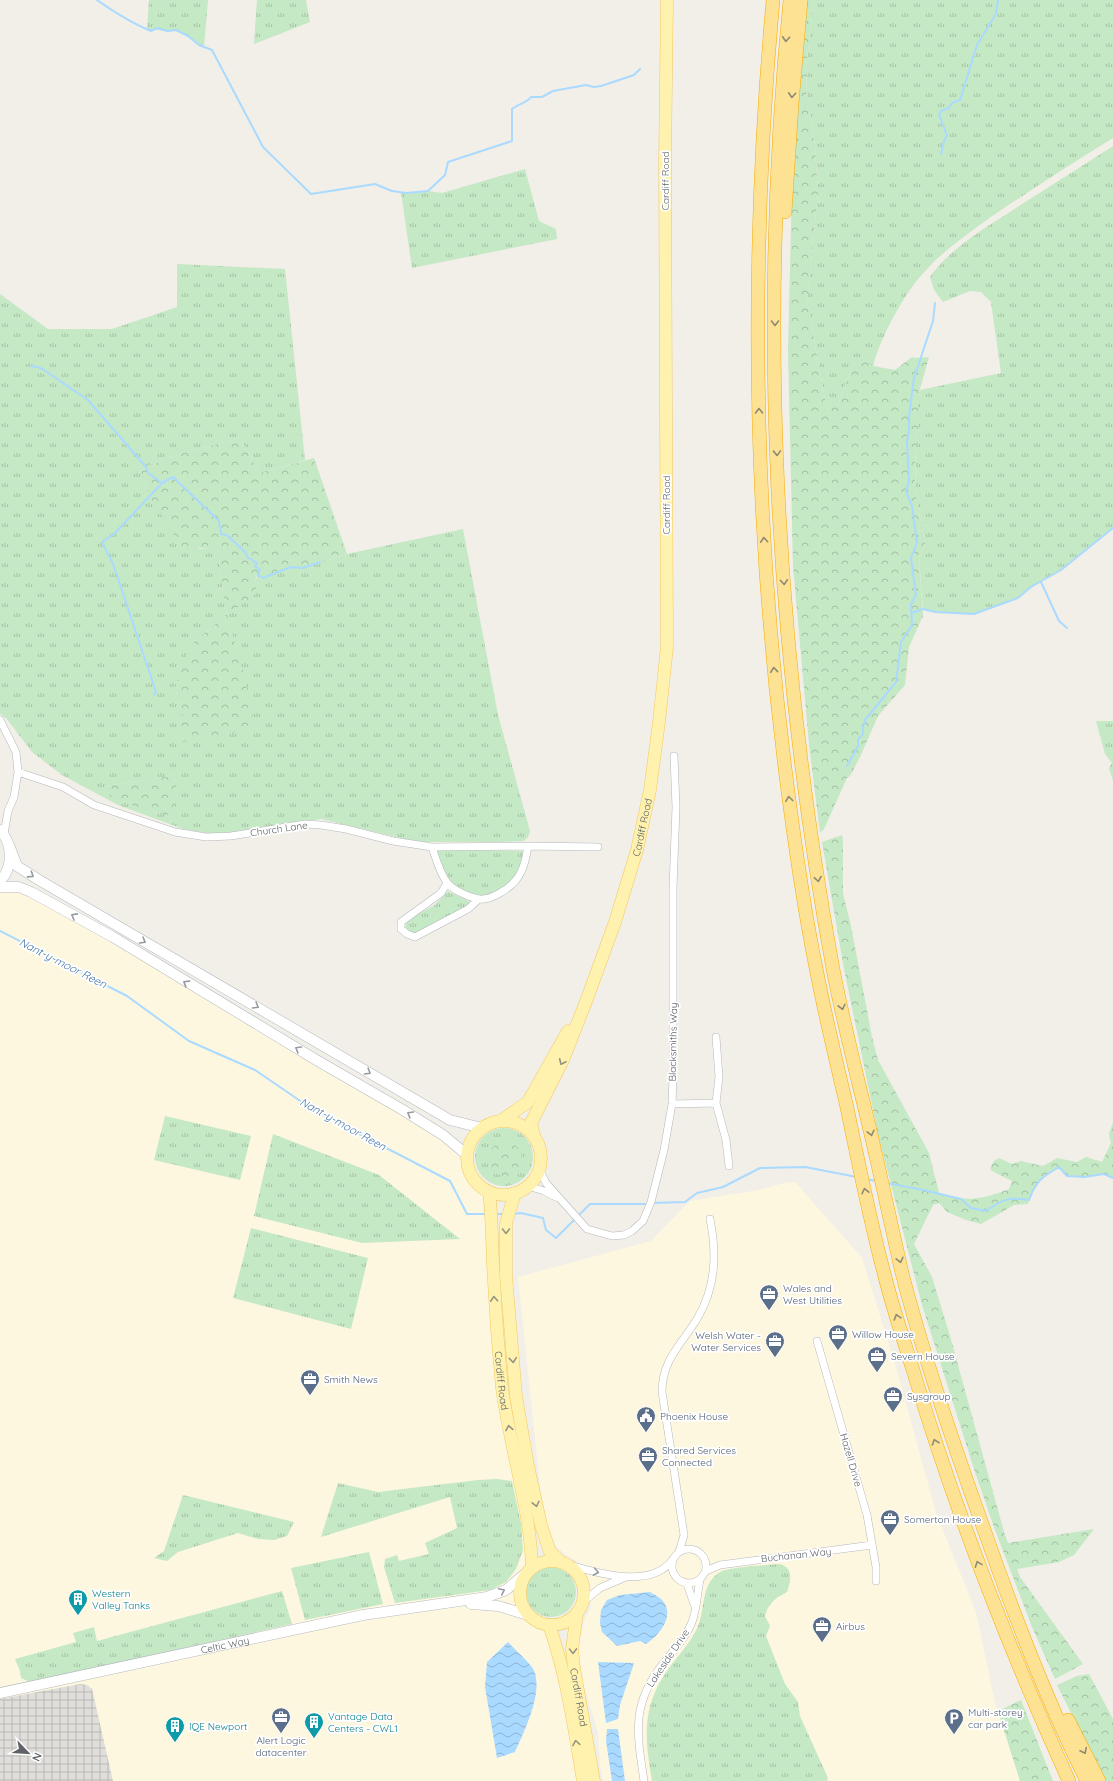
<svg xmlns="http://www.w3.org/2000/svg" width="1113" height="1781" font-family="Quicksand,sans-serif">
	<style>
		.commercial { fill: #fef7e0 }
		.industrial { fill: url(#industrial-grid) }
		.grass { fill: url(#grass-tufts); fill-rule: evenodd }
		.forest { fill: url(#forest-crowns) }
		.water { fill: url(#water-waves) }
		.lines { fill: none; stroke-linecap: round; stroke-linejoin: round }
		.stream { stroke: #aadaff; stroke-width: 2 }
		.street-casing { stroke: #b5b8bc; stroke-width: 8 }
		.secondary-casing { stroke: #b6babf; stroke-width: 11 }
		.primary-casing { stroke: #f2c960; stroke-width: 13 }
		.highway-casing { stroke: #f9ab00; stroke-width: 14 }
		.street { stroke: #fff; stroke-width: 7 }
		.secondary { stroke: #fff; stroke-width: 10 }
		.primary { stroke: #fff2af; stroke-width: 12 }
		.highway { stroke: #fde293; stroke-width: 13 }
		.oneway { stroke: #8e8975 }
		.oneway2 { stroke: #979a9d }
		.oneway3 { stroke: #979581 }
		.labels { text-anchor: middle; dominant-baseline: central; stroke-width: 3.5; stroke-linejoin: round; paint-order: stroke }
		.street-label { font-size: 10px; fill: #5f6368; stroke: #fff }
		.service-label { font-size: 10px; fill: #4e5e75; stroke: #fff; text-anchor: start }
		.culture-label { font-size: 10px; fill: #0d838f; stroke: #fff; text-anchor: start }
		.water-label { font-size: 11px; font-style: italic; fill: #4174aa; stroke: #fff }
	</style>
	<defs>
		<pattern id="industrial-grid" width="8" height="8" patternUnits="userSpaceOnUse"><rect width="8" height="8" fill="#e0deda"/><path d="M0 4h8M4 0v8" fill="none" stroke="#b9b8b5"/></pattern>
		<pattern id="grass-tufts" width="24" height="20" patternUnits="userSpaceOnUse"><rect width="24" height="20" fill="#c5e8c5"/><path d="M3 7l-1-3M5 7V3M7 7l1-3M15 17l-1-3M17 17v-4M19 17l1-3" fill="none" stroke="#a3c0a4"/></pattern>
		<pattern id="forest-crowns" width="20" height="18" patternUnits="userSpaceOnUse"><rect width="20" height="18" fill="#c5e8c5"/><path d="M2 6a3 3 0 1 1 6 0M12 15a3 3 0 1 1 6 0" fill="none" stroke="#a3c0a4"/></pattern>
		<pattern id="water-waves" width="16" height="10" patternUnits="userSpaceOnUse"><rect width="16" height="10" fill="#aadaff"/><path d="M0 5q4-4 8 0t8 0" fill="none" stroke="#8eb4d2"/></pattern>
	</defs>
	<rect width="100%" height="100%" fill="#f1efe8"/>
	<!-- commercial -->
	<path class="commercial" d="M8 886 113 937 467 1155 471 1175 479 1185 489 1192 495 1318 532 1567 522 1580 520 1588V1601L528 1615 539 1623 549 1625 583 1781H0V887Z
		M788 1182 796 1183 862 1258 897 1370 936 1513 976 1612 995 1703 1020 1781H603L600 1763 598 1732 583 1683 578 1648 585 1618 591 1608V1590L583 1565 566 1555 555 1545 543 1514 518 1277 651 1241 690 1201 759 1190Z"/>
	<!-- industrial -->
	<path class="industrial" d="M80 1684 87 1685 92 1689 113 1781H0V1699Z"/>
	<!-- grass -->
	<path class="grass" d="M149 0H208L204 47C194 44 187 32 176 30 173 30 170 32 167 31 160 31 158 28 151 31L147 29Z
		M257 0H306L310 22 254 44Z
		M814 0H1113V138C1071 164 1029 191 988 219 967 235 945 249 927 269 905 291 881 336 873 366L854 362 838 404 827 410 807 301 818 194 815 146 810 114 807 106 806 67Z
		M1113 146V528L1061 570 1031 587 1018 598 974 614 935 612 923 609 919 557 925 543 915 492 916 444 918 428V396L920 390 1001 373 991 302 981 292 970 291 943 302 934 290 930 277C950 249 981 230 1010 212 1044 190 1079 168 1113 146Z
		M525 169 539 221 556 229 557 239 412 268 401 192 406 193 428 191 442 193Z
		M177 264 285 269 305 460 259 473 240 438 183 453 146 467 139 468 150 497 199 549 218 547 223 595 227 614 254 583 258 575 263 578 291 567 303 568 347 554 463 529 498 715 530 831 528 837 524 841 499 842H423L405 839 321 819 228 834H212L183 829 118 805 62 775 32 752 6 718 0 714V294L48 329H112L177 307ZM227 614 179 726 183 715 175 688 194 642ZM176 775 175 792 157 813 112 796 106 786Z
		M1096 721H1113V781L1109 768 1112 763 1105 754Z
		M438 850 522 851 524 853C517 891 478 912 449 880 442 873 440 860 437 851Z
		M448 891 469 901 468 906 413 935 405 928 407 920 435 905Z
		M165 1116 251 1136 240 1180 154 1160Z
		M475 1157a29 29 0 1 1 58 0a29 29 0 1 1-58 0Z
		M273 1134 379 1175 460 1239 362 1243 254 1216Z
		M251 1228 368 1258 351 1329 233 1298Z
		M497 1479 512 1481 521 1524 523 1550 516 1569 506 1582 490 1590 395 1603 384 1567 385 1559 397 1555 399 1561 429 1554 425 1543 457 1528 450 1497 321 1537 338 1483 378 1492 478 1480Z
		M183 1495 294 1522 287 1536 274 1540 258 1539 238 1533 178 1552 167 1561 154 1558 164 1551Z
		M369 1552 383 1604 305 1620 291 1568Z
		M779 1564C794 1567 791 1581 787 1592 775 1598 768 1604 765 1616L770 1626 766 1636 785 1684 798 1702 800 1716 828 1778 827 1781H652C645 1739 641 1708 667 1671 677 1656 691 1643 698 1626 706 1607 700 1585 720 1572 727 1567 768 1565 779 1564Z
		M526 1592a25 25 0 1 1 50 0a25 25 0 1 1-50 0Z
		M282 1591 292 1624 30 1682 21 1678 20 1671 15 1659 76 1642 73 1633 94 1627 97 1641Z"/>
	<!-- forest -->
	<path class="forest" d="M806 0H814L806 67 807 106 810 114 815 146 818 194 807 301 827 410 838 404 854 362 858 358 873 366 895 370 912 357 915 358 929 357 918 396V428L916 444 915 479V492L925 543 919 557 923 616 909 647 905 685 878 716 860 757 850 776 847 778 824 829 820 833 809 744 793 566 788 351 792 186Z
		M240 438 259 473 314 458 347 554 303 568 291 567 263 578 257 575 254 583 257 591 253 597 227 614 249 693 254 726 212 739 179 742V726L183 715 175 688 184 660 194 642 227 614 223 595 218 548H182L150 497 139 468 146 467 183 453Z
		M176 775 175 816C151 812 124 805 104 791L106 786Z
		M842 835 843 841V893L851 926 872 1037 878 1060 929 1153 939 1193C969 1202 980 1200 1009 1189L1012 1181 992 1171 990 1168 994 1161 999 1158 1012 1164 1021 1161 1043 1166 1057 1158 1077 1162 1086 1157 1102 1162 1111 1143 1109 1134 1113 1122V1178L1104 1174 1084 1177 1067 1176 1059 1167C1037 1180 1036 1181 1028 1204L1014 1205 981 1224 966 1220 947 1212 939 1203 933 1205 914 1244 932 1277 950 1336 1004 1532 1008 1543 1094 1529 1074 1555 1059 1562 1017 1569 1020 1577 1083 1664 1055 1679 1032 1627 995 1530 974 1469 922 1305 878 1134 844 969 822 842Z
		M488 1159a17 17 0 1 1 34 0a17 17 0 1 1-34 0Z
		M1089 1674 1113 1719V1781H1105L1057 1685 1077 1676Z
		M1021 1700 1053 1781H1020L998 1711Z"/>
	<!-- water -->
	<path class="water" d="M650 1592C655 1595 662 1598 665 1604 673 1619 658 1636 646 1644L640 1641 617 1646 602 1632 600 1623 601 1610 607 1600 620 1595Z
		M508 1642C515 1650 525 1658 532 1667 546 1688 524 1732 515 1752L497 1758 485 1687 487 1662Z
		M598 1662 634 1663 620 1705 618 1719 606 1723Z
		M607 1729H618L625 1781H612L606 1741Z"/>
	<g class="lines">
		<!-- stream -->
		<path class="stream" d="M97 0C114 12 131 23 151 31L157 28 167 31 176 30 188 36 199 45 212 50 263 147 311 194 375 184 392 191 406 193 428 191 445 175 448 162 512 141V109C518 104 527 103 531 97H542L553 91 586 85 594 87 601 86 634 75 640 69
			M941 154 944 141 947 135 939 115 941 111 949 108 952 103 960 100 977 45 996 14 998 0
			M31 366 41 368 88 400 146 467 148 473 162 483 173 477 219 521 221 534 227 535 246 553 247 557 257 563 255 566 260 570 258 575 263 578 291 567 303 568 320 562
			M1041 582 1059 621 1067 628
			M912 613 923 609 935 612 974 614 1018 598 1031 587 1061 570 1113 528
			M154 695 156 692 113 564 102 542 114 534 162 483
			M847 766 858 746V739L863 734V727L865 720 896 682 901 642 912 625 911 604 916 595 911 558 917 543 912 506 906 491 909 481 907 442 909 430V416L914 378 933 321 935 303
			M0 931 127 996 189 1041 255 1070 315 1111 450 1181 467 1214H487
			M867 1179 876 1181
			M887 1183 923 1190 961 1199 971 1208 986 1211C1003 1199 1008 1197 1029 1200 1036 1181 1042 1177 1059 1167L1067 1176 1084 1177 1104 1174 1113 1178
			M652 1203 685 1202 697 1193 723 1187 760 1168 805 1167 857 1177
			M495 1214H505
			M513 1214 521 1213 543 1218 546 1230 556 1238 590 1204H648"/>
		<defs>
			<path id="street" d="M0 720 16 752 18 772 14 797 8 811 4 834
				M18 772 63 787 94 805 175 832 206 837 231 836 305 824 321 825 346 829 393 841 432 847 528 846 598 847
				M432 847C436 859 440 874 448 884 455 891 469 897 478 899 490 901 509 889 516 880 524 870 526 858 528 846
				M447 883 441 893 401 922V929L407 934 415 937 468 909 479 899
				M716 1037 719 1077 716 1103 726 1140 729 1166
				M672 1104 716 1103
				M539 1169 546 1183 587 1229 612 1236 624 1235 632 1231 643 1221 651 1202 664 1150 672 1104 673 1077V888L676 807 674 756
				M528 1186 544 1191 556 1197
				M817 1341 867 1515 876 1567V1581
				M672 1566a17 17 0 1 1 34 0a17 17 0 1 1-34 0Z
				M679 1552 684 1535 662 1392C662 1360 681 1345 697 1319 716 1287 717 1254 710 1219
				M566 1564C596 1573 652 1590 673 1559
				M706 1571 720 1565 872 1545
				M687 1584 694 1604
				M582 1603 600 1588 626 1577
				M644 1781C637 1734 631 1705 662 1665 672 1652 686 1638 692 1622 697 1609 697 1594 700 1580"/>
			<g id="secondary">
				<path d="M0 830C13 844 13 868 0 881"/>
				<path d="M9 845 17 866 39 880 450 1120 482 1128"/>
				<path d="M0 887H19L31 892 113 937 318 1061 403 1110 443 1135 467 1155"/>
				<path d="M471 1604 498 1606 528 1615"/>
				<path id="s1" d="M0 1693 363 1615 487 1597 506 1590 526 1573"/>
			</g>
			<g id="primary">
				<path d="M502 1120 528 1102 568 1031"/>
				<circle cx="504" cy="1158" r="37"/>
				<path id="s2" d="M534 1135 531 1123 563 1060 587 999 615 922 637 850 650 790 659 722 667 647 665 161 667 0"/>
				<path id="s3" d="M489 1192C492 1216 492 1240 493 1264 495 1306 498 1347 502 1388 510 1448 530 1507 532 1567"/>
				<path d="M515 1193 506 1223V1276L516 1396 528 1466 541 1525 550 1552 560 1561"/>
				<circle cx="552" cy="1593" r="32"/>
				<path id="s4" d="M577 1613 572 1649 574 1668 594 1781"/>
				<path d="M549 1625C567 1676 574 1728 583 1781"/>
			</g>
			<path id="highway" d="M773 0C750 253 753 508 784 760 793 833 803 906 818 978 826 1019 836 1061 846 1103 858 1160 869 1217 884 1273 892 1306 903 1338 913 1370 955 1510 1008 1647 1069 1781
				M790 0C758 321 775 652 833 969 845 1032 862 1094 876 1156 885 1195 893 1234 902 1273 925 1362 955 1449 986 1535 1015 1618 1047 1702 1087 1781
				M785 212 792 103 801 0
				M1068 1720 1099 1781"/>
		</defs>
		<!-- street casing -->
		<use href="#street" class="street-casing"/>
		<!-- secondary casing -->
		<use href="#secondary" class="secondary-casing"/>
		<!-- primary casing -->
		<use href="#primary" class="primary-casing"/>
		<!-- highway casing -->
		<use href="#highway" class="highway-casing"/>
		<!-- street -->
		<use href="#street" class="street"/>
		<!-- secondary -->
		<use href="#secondary" class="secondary"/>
		<!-- primary -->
		<use href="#primary" class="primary"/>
		<!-- highway -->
		<use href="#highway" class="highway"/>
	</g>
	<!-- one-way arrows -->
	<defs><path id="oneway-chevron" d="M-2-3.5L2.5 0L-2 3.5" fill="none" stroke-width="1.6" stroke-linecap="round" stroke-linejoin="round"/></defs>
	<g class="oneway">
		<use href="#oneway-chevron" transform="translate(786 39) rotate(94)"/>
		<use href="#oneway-chevron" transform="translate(792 95) rotate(94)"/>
		<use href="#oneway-chevron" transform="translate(775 323) rotate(90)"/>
		<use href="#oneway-chevron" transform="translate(759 411) rotate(-91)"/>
		<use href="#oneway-chevron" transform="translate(777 453) rotate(88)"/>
		<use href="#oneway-chevron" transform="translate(764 540) rotate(-94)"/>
		<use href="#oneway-chevron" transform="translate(784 582) rotate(86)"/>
		<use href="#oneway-chevron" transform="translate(774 670) rotate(-96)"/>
		<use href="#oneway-chevron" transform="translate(789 799) rotate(-97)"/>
		<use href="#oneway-chevron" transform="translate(818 879) rotate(81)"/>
		<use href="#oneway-chevron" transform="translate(842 1007) rotate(77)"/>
		<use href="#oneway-chevron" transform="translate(871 1133) rotate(77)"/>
		<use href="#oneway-chevron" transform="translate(865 1191) rotate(-103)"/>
		<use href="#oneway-chevron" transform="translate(900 1260) rotate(77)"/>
		<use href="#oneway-chevron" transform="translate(897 1317) rotate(-107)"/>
		<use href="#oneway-chevron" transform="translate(935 1442) rotate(-109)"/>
		<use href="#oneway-chevron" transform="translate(978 1564) rotate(-111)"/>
		<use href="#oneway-chevron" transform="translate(1084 1751) rotate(63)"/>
	</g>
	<g class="oneway2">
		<use href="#oneway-chevron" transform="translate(31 875) rotate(33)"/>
		<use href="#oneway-chevron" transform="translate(74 916) rotate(-151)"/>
		<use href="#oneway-chevron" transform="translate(143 941) rotate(30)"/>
		<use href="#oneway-chevron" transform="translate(186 983) rotate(-148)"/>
		<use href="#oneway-chevron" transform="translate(256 1006) rotate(31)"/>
		<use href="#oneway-chevron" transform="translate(298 1049) rotate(-149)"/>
		<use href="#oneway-chevron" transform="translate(368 1072) rotate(31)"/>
		<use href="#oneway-chevron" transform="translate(410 1114) rotate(-149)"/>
		<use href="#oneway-chevron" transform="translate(596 1572) rotate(11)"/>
		<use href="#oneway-chevron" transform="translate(502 1591) rotate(-25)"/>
	</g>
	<g class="oneway3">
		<use href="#oneway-chevron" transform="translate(562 1062) rotate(115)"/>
		<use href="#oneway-chevron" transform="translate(506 1231) rotate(90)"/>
		<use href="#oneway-chevron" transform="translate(494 1299) rotate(-93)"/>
		<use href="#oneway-chevron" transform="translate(513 1360) rotate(84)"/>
		<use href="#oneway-chevron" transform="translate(509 1428) rotate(-100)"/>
		<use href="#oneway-chevron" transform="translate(536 1504) rotate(77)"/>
		<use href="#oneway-chevron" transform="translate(573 1651) rotate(89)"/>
		<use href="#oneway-chevron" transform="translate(576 1743) rotate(-99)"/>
	</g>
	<!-- icons -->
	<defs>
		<symbol id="office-pin" viewBox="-11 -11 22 30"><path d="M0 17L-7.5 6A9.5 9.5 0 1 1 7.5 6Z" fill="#5c6f8a" stroke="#fff"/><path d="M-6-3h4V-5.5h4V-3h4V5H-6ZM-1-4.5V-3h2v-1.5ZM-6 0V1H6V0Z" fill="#fff"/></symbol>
		<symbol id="civic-pin" viewBox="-11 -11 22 30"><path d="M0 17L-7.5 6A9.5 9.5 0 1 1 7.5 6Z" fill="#5c6f8a" stroke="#fff"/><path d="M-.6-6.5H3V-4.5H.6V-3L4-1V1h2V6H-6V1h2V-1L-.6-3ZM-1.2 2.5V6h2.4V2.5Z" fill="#fff"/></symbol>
		<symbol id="building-pin" viewBox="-11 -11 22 30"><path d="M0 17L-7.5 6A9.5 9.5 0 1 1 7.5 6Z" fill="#0f9aa8" stroke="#fff"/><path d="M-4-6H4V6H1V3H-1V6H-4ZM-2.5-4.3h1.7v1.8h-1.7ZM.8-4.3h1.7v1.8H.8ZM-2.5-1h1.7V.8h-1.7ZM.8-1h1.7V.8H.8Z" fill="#fff"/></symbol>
		<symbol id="parking-pin" viewBox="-11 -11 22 30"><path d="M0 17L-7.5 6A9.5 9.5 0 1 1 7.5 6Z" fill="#5c6f8a" stroke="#fff"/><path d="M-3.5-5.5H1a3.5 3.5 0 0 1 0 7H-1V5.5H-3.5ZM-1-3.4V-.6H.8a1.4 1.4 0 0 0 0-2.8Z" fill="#fff"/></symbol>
	</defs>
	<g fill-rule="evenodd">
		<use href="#office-pin" x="758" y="1283" width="22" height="30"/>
		<use href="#office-pin" x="827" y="1323" width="22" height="30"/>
		<use href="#office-pin" x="764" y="1330" width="22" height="30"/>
		<use href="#office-pin" x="866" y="1345" width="22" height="30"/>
		<use href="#office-pin" x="299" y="1368" width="22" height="30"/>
		<use href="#office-pin" x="882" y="1385" width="22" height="30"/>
		<use href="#civic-pin" x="635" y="1405" width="22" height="30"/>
		<use href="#office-pin" x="637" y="1445" width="22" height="30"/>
		<use href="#office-pin" x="879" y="1508" width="22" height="30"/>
		<use href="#building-pin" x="67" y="1588" width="22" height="30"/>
		<use href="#office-pin" x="811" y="1615" width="22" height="30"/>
		<use href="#office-pin" x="270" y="1706" width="22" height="30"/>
		<use href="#parking-pin" x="943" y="1707" width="22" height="30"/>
		<use href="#building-pin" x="303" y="1711" width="22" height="30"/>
		<use href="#building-pin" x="164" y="1715" width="22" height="30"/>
	</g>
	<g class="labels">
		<!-- street labels -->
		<g class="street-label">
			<text transform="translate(665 181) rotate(-90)">Cardiff Road</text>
			<text transform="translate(666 505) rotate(-90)">Cardiff Road</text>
			<text stroke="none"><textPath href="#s2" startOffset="329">Cardiff Road</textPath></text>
			<text transform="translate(279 829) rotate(-8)">Church Lane</text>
			<text transform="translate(673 1042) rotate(-89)">Blacksmiths Way</text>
			<text stroke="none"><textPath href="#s3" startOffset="189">Cardiff Road</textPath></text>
			<text transform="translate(851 1460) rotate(74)">Hazell Drive</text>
			<text transform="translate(796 1555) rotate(-6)">Buchanan Way</text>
			<text stroke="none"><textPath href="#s1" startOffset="230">Celtic Way</textPath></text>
			<text transform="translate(668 1658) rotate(-56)">Lakeside Drive</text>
			<text stroke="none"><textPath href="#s4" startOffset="85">Cardiff Road</textPath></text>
		</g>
		<!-- service labels -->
		<g class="service-label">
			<text x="783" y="1288">Wales and<tspan x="783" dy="12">West Utilities</tspan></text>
			<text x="852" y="1334">Willow House</text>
			<text x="761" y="1335" text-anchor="end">Welsh Water -<tspan x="761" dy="12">Water Services</tspan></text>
			<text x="891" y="1356">Severn House</text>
			<text x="324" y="1379">Smith News</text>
			<text x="907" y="1396">Sysgroup</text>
			<text x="660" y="1416">Phoenix House</text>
			<text x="662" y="1450">Shared Services<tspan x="662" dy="12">Connected</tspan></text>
			<text x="904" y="1519">Somerton House</text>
			<text x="836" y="1626">Airbus</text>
			<text x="968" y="1712">Multi-storey<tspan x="968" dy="12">car park</tspan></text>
			<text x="281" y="1740" text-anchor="middle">Alert Logic<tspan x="281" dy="12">datacenter</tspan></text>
		</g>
		<!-- culture labels -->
		<g class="culture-label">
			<text x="92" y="1593">Western<tspan x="92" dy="12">Valley Tanks</tspan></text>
			<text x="328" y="1716">Vantage Data<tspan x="328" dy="12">Centers - CWL1</tspan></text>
			<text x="189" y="1726">IQE Newport</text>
		</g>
		<!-- water labels -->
		<g class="water-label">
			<text transform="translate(63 963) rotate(27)">Nant-y-moor Reen</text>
			<text transform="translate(343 1124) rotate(29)">Nant-y-moor Reen</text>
		</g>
	</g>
	<!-- north arrow -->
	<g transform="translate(28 1753) rotate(115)" stroke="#ffffff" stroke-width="3" paint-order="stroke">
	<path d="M0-3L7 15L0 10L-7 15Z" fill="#5f6368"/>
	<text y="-6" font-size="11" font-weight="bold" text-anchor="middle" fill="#5f6368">N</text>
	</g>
</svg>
